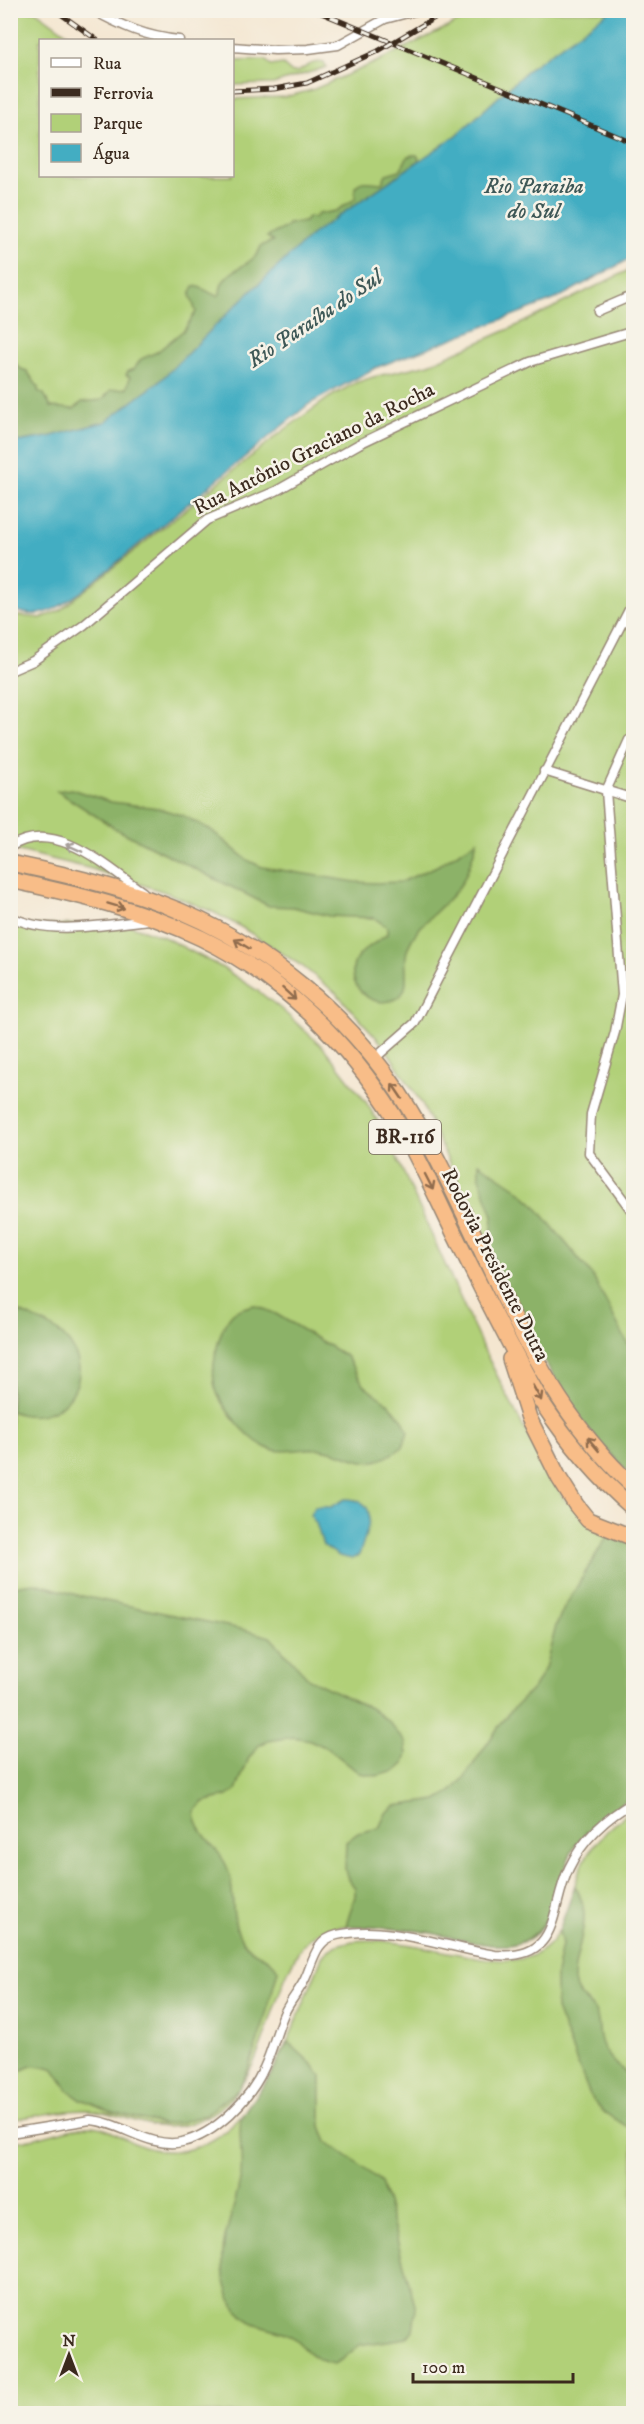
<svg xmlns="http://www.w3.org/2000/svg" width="644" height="2424" font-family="'IM FELL DW Pica',serif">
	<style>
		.green { fill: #b1d078; stroke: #767d4b; stroke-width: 1.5 }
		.forest { fill: #8cb268; stroke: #646e43; stroke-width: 1.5 }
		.water { fill: #43adc2; stroke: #3f6c70; stroke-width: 1.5 }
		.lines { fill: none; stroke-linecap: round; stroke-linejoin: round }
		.minor-casing { stroke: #988877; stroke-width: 11 }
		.motorway-casing { stroke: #988877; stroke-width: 18 }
		.minor { stroke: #fff; stroke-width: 8 }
		.motorway { stroke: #f8bd88; stroke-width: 15 }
		.rail-casing { stroke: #3b2a1e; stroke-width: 5 }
		.rail { stroke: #f7f3e8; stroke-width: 3; stroke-dasharray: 9; stroke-linecap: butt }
		.oneway { stroke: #a79f9a }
		.oneway2 { stroke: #906c4e }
		.labels { text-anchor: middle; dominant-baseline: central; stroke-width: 5; stroke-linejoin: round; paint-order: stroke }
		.shield { fill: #f7f3e8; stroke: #73665b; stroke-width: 1.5 }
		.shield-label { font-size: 20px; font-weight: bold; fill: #3b2a1e }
		.street-label { font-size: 21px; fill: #3b2a1e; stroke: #f7f3e8 }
		.water-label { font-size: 22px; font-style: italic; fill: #3e5857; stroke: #f7f3e8 }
	</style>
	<rect width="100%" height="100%" fill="#f7f3e8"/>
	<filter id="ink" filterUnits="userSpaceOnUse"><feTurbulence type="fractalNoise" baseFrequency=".0167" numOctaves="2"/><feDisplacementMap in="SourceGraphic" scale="12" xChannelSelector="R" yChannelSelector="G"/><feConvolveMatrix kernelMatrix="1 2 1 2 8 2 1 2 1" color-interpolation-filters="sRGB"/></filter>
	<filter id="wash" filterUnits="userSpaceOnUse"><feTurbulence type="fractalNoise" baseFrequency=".008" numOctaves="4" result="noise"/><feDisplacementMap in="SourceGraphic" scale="24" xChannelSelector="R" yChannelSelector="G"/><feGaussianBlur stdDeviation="1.35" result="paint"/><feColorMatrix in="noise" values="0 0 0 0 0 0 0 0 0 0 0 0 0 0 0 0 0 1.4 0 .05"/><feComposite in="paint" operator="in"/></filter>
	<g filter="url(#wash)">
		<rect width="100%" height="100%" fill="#f4e6d0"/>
		<!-- green -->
		<path class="green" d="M11 11H36L76 40H40V176H232L233 99 285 97 312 90 372 64 480 11H611L531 67 457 135 314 233 160 381 11 443Z
			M266 60 271 66 282 64 291 72H297C307 67 312 60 324 63L327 67 273 84 233 85V61Z
			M633 268V1478L529 1337 422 1104 384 1046 337 994 302 966 241 927 213 912 165 892 92 869 11 849V615L41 618 59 611 280 433 330 397 355 383 373 377 429 364 514 327Z
			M10 920 24 925 126 924 164 937 221 967 258 991 280 1008 324 1048 366 1102 387 1136 482 1346 534 1448 565 1500 633 1542V1795C610 1812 586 1828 571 1853 556 1880 558 1924 527 1940 496 1954 456 1936 424 1932 407 1929 388 1929 370 1927 353 1925 332 1924 317 1933 302 1943 295 1956 288 1972 262 2028 258 2103 188 2124 152 2135 122 2111 87 2110 62 2110 35 2116 11 2120Z
			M633 1809V2413H11L10 2142C37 2141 61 2128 87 2126 104 2125 119 2136 134 2143 146 2148 161 2152 174 2151 256 2150 297 2018 322 1957 352 1914 471 1968 520 1959 572 1950 565 1890 588 1854 600 1836 617 1821 633 1809Z"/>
		<!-- forest -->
		<path class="forest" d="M413 155H417L420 160 314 233 231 310 160 381 105 422 48 437 11 443 10 358 21 369 27 371 38 387V391L44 394 51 407 74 409 82 402 102 400 111 390 127 388 130 377 126 375 128 371 134 369 141 359 157 352 184 330 196 312 190 295 194 286C203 287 208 293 217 296L220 294C220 268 255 268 261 246L273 241 267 237 286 227 288 224 305 222 308 217 314 218 318 214 336 211 355 199V187C363 178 371 183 382 183L386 174 400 170 408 156Z
			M71 789 111 802 158 808 184 816 211 830 247 860 262 867 355 882 377 883 401 882 437 866 477 841C473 855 469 872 461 884 446 908 415 923 407 951 402 966 413 989 397 998 374 1011 347 988 354 964 358 951 377 943 387 934V927L374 918 329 916 293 907 269 906 116 829 57 791Z
			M479 1163 515 1187 533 1203 592 1275 633 1354V1478L586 1427 529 1337 490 1249 493 1216 479 1177Z
			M254 1305 276 1314 346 1356 364 1385 388 1403 403 1420 408 1431 403 1447C367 1473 362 1458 326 1450 307 1445 281 1457 263 1446 246 1436 220 1406 215 1387 210 1368 219 1326 233 1313 239 1308 247 1307 254 1305Z
			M10 1307C27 1317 49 1322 63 1336 103 1375 61 1432 11 1411Z
			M609 1533 633 1542V1795C614 1809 593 1823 578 1842 553 1876 560 1939 508 1945 482 1947 453 1937 427 1932 401 1928 372 1927 346 1926L355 1896V1888L347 1877 345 1870 346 1842 358 1833 379 1828 386 1813 395 1806 437 1800 451 1792 464 1778 506 1716 535 1686 545 1668 556 1626 564 1608Z
			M35 1583 77 1595 241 1629 270 1637 309 1679 370 1708 389 1722 405 1742 407 1754 404 1764 396 1771 376 1776 359 1773 329 1749 310 1740 293 1737 268 1741 259 1745 249 1758 236 1790 227 1796 203 1802 195 1812C196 1834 219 1847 227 1867 237 1890 228 1916 241 1938 252 1958 269 1953 278 1970L263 2025 248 2070 239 2088 205 2115 177 2123 162 2124 144 2120 110 2111 77 2097 68 2090 54 2069 49 2067 31 2066 11 2075 10 1589 19 1585Z
			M575 1886C596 1921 574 1945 574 1980 575 1995 587 2000 594 2010 600 2019 598 2028 600 2037 603 2055 621 2068 633 2080V2130L605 2113 592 2100 556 2009V1974L562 1944 559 1931Z
			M288 2042 313 2065 321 2076V2126L327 2142 357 2163 381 2182 416 2308 413 2330 407 2338 359 2345 343 2359 334 2364C303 2358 306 2342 285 2333 269 2326 252 2327 240 2313 231 2303 228 2293 225 2281 216 2239 236 2214 241 2174 243 2156 238 2134 241 2119 243 2109 263 2088 269 2078 276 2067 282 2054 288 2042Z"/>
		<!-- water -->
		<path class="water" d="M611 10 633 11V257L556 299 375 368 309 404 81 592C56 609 42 622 11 609V443L48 437 105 422 160 381 231 310 314 233 457 135 531 67Z
			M345 1499C383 1499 367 1531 359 1555L352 1559 339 1556 323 1545 316 1523 310 1515 314 1507H331Z"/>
	</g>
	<g filter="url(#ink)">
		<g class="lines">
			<defs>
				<path id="minor" d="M93 10C121 26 147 37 179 40
					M232 47 275 50 308 49 338 45 385 19 419 10
					M597 311 634 295
					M10 671 33 661 84 625 207 520 276 491 359 444 530 362 634 331
					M634 738 629 740 606 791 622 995 615 1032 591 1114 589 1153 634 1214
					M544 771 634 799
					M10 847C55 817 108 868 143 892
					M10 916C46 937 109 924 149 920
					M374 1059 415 1023 634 600
					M10 2133 90 2120C121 2122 150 2149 182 2142 215 2135 251 2098 264 2068 272 2051 276 2033 283 2016 288 2003 298 1993 304 1981 313 1964 314 1940 337 1935 389 1924 444 1947 495 1955 562 1961 549 1909 569 1868 582 1840 607 1817 634 1802"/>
				<path id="motorway" d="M10 863C68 875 126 888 180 911 268 948 347 1014 399 1093 434 1146 460 1206 487 1262 526 1344 565 1425 634 1487
					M10 880C75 894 141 909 201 938 282 977 348 1042 395 1118 419 1156 437 1199 457 1239 484 1294 511 1348 541 1401 567 1441 597 1477 634 1509
					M510 1359 529 1418 559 1478 576 1505 588 1520 634 1538"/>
			</defs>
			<!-- minor casing -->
			<use href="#minor" class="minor-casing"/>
			<!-- motorway casing -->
			<use href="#motorway" class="motorway-casing"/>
			<!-- minor -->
			<use href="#minor" class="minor"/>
			<!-- motorway -->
			<use href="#motorway" class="motorway"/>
			<defs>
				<path id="rail" d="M55 10 97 40
					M314 10 634 143
					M232 91 274 89 307 83 378 51 448 10"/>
			</defs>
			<!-- rail casing -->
			<use href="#rail" class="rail-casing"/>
			<!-- rail -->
			<use href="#rail" class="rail"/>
		</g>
		<!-- one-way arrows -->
		<defs><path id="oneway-shaft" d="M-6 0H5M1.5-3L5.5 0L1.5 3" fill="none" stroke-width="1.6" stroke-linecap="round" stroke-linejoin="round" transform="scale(1.5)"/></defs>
		<use class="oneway" href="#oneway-shaft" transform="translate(74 848) rotate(-156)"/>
		<g class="oneway2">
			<use href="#oneway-shaft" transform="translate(116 906) rotate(17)"/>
			<use href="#oneway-shaft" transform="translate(242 944) rotate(-148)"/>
			<use href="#oneway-shaft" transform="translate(289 994) rotate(42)"/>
			<use href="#oneway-shaft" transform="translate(397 1091) rotate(-124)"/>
			<use href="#oneway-shaft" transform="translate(429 1182) rotate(63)"/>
			<use href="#oneway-shaft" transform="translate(537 1393) rotate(61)"/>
			<use href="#oneway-shaft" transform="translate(593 1444) rotate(-130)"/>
		</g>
	</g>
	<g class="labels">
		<!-- shield labels -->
		<rect class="shield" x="369" y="1120" width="72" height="34" rx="4.5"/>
		<g class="shield-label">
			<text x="405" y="1137">BR-116</text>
		</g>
		<!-- street labels -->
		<g class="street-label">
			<text transform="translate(314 449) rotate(-27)">Rua Antônio Graciano da Rocha</text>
			<text transform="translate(495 1265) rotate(63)">Rodovia Presidente Dutra</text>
		</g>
		<!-- water labels -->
		<g class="water-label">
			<text x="534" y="186">Rio Paraiba<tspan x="534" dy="25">do Sul</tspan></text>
			<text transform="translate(315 319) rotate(-34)">Rio Paraíba do Sul</text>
		</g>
	</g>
	<!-- margin -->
	<rect width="644" height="2424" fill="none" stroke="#f7f3e8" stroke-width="36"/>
	<!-- legend -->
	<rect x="39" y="39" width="195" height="138" fill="#f7f3e8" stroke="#aca397" stroke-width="1.5"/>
	<rect x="51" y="58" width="30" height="9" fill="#ffffff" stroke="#aca397" stroke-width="1.5"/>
	<text x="93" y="69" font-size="18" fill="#3b2a1e">Rua</text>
	<rect x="51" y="88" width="30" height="9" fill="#3b2a1e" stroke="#aca397" stroke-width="1.5"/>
	<text x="93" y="99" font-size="18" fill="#3b2a1e">Ferrovia</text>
	<rect x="51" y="114" width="30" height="18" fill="#b1d078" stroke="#aca397" stroke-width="1.5"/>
	<text x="93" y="129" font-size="18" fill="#3b2a1e">Parque</text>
	<rect x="51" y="144" width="30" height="18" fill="#43adc2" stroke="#aca397" stroke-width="1.5"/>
	<text x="93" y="159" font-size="18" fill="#3b2a1e">Água</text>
	<!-- north arrow -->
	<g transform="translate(69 2355)" stroke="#f7f3e8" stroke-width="4.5" paint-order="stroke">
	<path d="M0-4.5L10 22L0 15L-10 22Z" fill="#3b2a1e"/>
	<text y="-9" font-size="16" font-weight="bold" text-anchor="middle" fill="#3b2a1e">N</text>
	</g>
	<!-- scale -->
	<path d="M413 2373v9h160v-9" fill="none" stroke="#3b2a1e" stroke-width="3"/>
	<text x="422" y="2373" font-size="18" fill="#3b2a1e" stroke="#f7f3e8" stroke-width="4.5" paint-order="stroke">100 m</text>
</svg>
